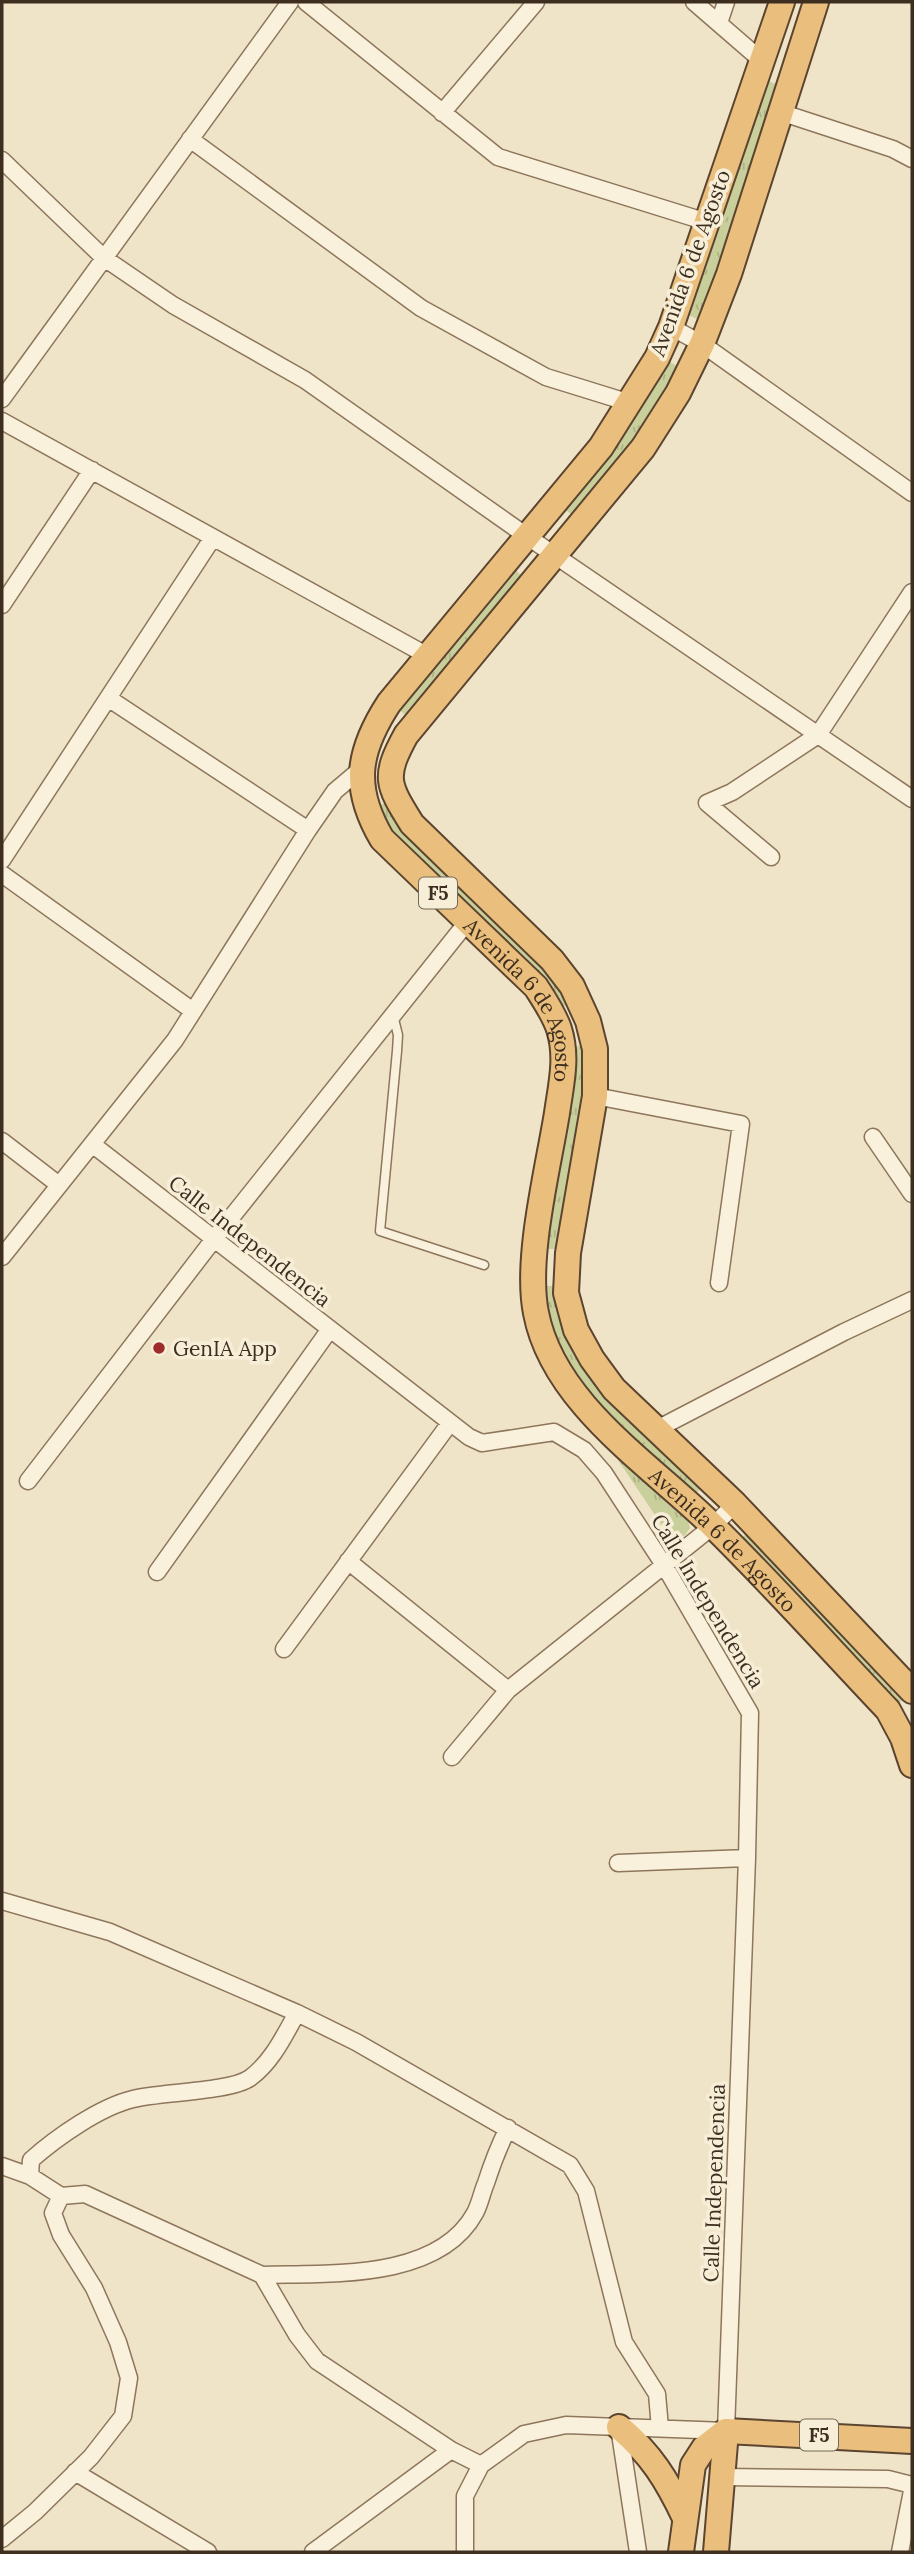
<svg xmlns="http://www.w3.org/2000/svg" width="914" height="2554" font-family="Lora,serif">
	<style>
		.grass { fill: url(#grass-tufts) }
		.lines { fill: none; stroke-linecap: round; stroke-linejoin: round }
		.service-casing { stroke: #8d765c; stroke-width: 11 }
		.minor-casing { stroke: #8d765c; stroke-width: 19 }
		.trunk-casing { stroke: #5b4430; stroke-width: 28 }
		.service { stroke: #faf1dc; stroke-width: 8 }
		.minor { stroke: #faf1dc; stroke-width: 16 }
		.trunk { stroke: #eabe7c; stroke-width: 24 }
		.poi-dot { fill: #9e2a2b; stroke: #f7eed8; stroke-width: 2.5 }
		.labels { text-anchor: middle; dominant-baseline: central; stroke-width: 7; stroke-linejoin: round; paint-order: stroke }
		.shield { fill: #f7eed8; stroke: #756857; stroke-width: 2 }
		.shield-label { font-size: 19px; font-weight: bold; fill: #3d2e20 }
		.street-label { font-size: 21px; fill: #3d2e20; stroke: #f7eed8 }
		.poi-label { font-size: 21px; fill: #3d2e20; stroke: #f7eed8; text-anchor: start }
	</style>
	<defs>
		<pattern id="grass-tufts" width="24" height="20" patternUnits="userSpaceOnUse" patternTransform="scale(1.75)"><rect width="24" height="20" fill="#c9cf9b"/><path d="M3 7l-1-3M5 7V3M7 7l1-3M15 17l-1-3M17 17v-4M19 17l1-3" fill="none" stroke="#aeb285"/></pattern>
	</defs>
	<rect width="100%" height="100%" fill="#f0e4c8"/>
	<!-- grass -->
	<path class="grass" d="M768 81 781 86 700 320 688 315Z
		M667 360 680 368 641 431 575 517 564 509Z
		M516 571 526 579 408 717 399 710Z
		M385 803 399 825 556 981 569 1003 560 1009 395 835 375 807Z
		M585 1045V1083L556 1249H545L573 1047Z
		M544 1286H554L558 1306 701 1488 695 1495 589 1396 555 1340 547 1314Z
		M618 1460 633 1469 688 1520 690 1528 685 1535 677 1539 669 1536Z
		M748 1532 905 1697 897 1705 740 1540Z"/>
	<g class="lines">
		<defs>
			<path id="service" d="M393 1015 398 1035 397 1051 380 1231 484 1265"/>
			<path id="minor" d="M306 2 498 157 707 222
				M694 2 761 60
				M719 23 726 2
				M780 112 893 149 912 159
				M442 113 536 2
				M190 139 421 308 546 377 630 403
				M2 160 104 258 173 305 305 380 528 537 912 799
				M671 327 702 344 912 493
				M2 399 290 2
				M2 421 428 656
				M2 605 92 470
				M108 698 212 539
				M771 857 707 803 732 792 818 735 912 592
				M2 860 108 698 308 830
				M2 874 193 1011
				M595 1096 741 1124 719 1283
				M873 1137 912 1194
				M2 1141 59 1185
				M92 1144 469 1437 482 1443 554 1432 584 1450 604 1473 664 1565 750 1713 747 1858 726 2431 566 2425 524 2434 481 2465 465 2496V2552
				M2 1257 175 1040 308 830 335 791 361 769
				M657 1429 844 1332 912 1300
				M28 1481 214 1239 468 921
				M348 1561 508 1690
				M157 1572 330 1329
				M284 1649 450 1423
				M452 1757 508 1690 713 1526 735 1504
				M618 1863 747 1858
				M2 1901 110 1932 297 2013 356 2042 570 2165 586 2191 624 2342 657 2394 660 2428
				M2 2166 30 2176
				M61 2196 30 2176 31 2160C57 2137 100 2107 133 2099 160 2092 230 2092 250 2078 272 2062 284 2036 297 2013
				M262 2275C328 2273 438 2281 475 2213 480 2204 482 2192 486 2183 492 2164 499 2146 508 2128
				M619 2427 638 2552
				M75 2472 208 2552
				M723 2477 888 2479 912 2485
				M2 2539 35 2512 91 2457 123 2416 129 2378 118 2342 94 2288 61 2235 53 2213 61 2196 85 2194 262 2275 297 2335 317 2361 451 2450 481 2465
				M313 2552 451 2450
				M900 2552 912 2491"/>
			<g id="trunk">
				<path id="s1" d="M782 2 671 327 657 358 601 447 389 703C357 752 352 788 382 839L536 987C545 1001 554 1014 559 1029 568 1057 561 1085 557 1113 548 1169 525 1259 536 1313 553 1403 651 1465 713 1526 773 1585 830 1649 888 1710L903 1738 912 1765"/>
				<path d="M816 2 729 274 702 344 678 393 643 448 406 735C383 777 387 784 412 824L552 960 572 986 588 1021 595 1049V1096L568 1253 566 1293 576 1330 592 1359 614 1389 735 1504 912 1691"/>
				<path d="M619 2427C651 2454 667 2480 685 2518"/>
				<path d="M681 2552 693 2465 704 2448 726 2431 912 2441"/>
				<path d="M716 2552 726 2431"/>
			</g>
		</defs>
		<!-- service casing -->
		<use href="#service" class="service-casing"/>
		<!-- minor casing -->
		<use href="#minor" class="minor-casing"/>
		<!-- trunk casing -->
		<use href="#trunk" class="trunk-casing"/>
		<!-- service -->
		<use href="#service" class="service"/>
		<!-- minor -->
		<use href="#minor" class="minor"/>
		<!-- trunk -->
		<use href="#trunk" class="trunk"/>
	</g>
	<!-- markers -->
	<circle class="poi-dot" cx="159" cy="1348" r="7"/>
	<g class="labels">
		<!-- shield labels -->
		<g class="shield">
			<rect x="419" y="877.5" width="38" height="31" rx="5"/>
			<rect x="800" y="2419.5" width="38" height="31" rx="5"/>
		</g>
		<g class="shield-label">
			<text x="438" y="893">F5</text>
			<text x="819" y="2435">F5</text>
		</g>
		<!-- street labels -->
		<g class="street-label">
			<text transform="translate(690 263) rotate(-70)">Avenida 6 de Agosto</text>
			<text stroke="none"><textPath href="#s1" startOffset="1178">Avenida 6 de Agosto</textPath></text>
			<text transform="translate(250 1241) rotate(38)">Calle Independencia</text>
			<text stroke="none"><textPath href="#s1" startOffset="1808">Avenida 6 de Agosto</textPath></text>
			<text transform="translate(708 1601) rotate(59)">Calle Independencia</text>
			<text transform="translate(714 2183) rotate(-88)">Calle Independencia</text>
		</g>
		<!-- poi labels -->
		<g class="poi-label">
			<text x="173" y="1348">GenIA App</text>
		</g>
	</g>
	<!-- border -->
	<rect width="914" height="2554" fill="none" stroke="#3d2e20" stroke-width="7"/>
</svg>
